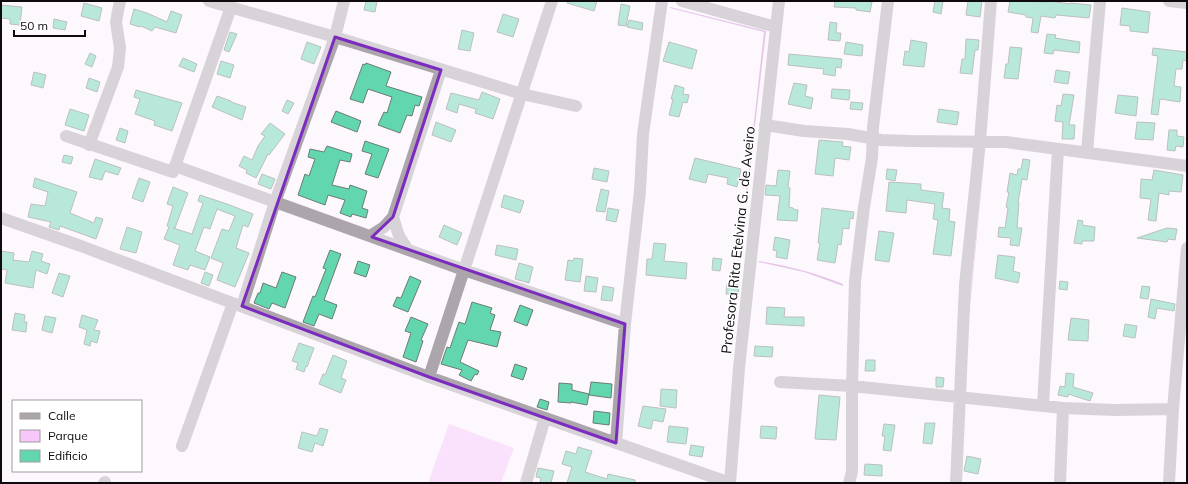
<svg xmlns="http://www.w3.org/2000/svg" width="1188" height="484" font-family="Mulish,sans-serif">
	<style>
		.green { fill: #f8c7fa }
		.water { fill: #ca89ce }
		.building { fill: #62d6ae; stroke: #6a7c74 }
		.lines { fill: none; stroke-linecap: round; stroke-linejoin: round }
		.minor { stroke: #aca6ac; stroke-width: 12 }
		.marked { fill: none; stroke: #7b2cbf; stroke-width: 3; stroke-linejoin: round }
		.labels { text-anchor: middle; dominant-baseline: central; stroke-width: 3; stroke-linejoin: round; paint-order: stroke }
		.street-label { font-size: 14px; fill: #0e0a0e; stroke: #fff }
	</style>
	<rect width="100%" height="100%" fill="#fdf8fd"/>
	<!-- green -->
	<path class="green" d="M449 424 514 448 501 483H428Z"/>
	<!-- water -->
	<path class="water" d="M670 7 766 31 746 203H745L764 32 670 8Z
		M986 142 967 336 966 394 1038 399 964 394 966 336Z
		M759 261C788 266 816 273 843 284V286L804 272 758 262Z"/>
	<!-- building -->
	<path class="building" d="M366 1H377L375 12 364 10Z
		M568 1H597L594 11 567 3Z
		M835 1H865L872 2 870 12 856 10V8L834 7Z
		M935 1H943L941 14 933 12Z
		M968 1H982L980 17 966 15Z
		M1010 1 1048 2 1049 1 1070 4V3L1091 5 1089 18 1056 15 1055 18 1041 16 1038 33 1031 32 1033 18 1026 17V15L1008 12Z
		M84 3 102 8 99 21 81 16Z
		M621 4 630 6 626 26 618 25Z
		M1 5 22 7 20 25 10 24V19L1 18Z
		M1122 8 1150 12 1148 33 1130 31V26L1120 25Z
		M134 9 147 13 167 22 171 11 182 15 176 33 155 27 152 31 141 26 140 27 130 24Z
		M503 14 519 19 513 37 497 32Z
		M54 19 67 22 65 30 53 28Z
		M629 20 643 23 642 30 627 27Z
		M830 22 837 23 836 33H841L840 41 828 40Z
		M462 30 474 33 470 51 458 49Z
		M230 32 237 34 229 52 224 50Z
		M1047 34 1056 35 1055 38 1080 42 1079 53 1054 50 1053 54 1044 53Z
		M966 39 979 40 978 50H975L972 74 960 73 962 59H965Z
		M911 40 927 43 924 67 903 65 905 51 909 52Z
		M307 42 321 47 314 64 301 59Z
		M669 42 697 50 692 69 663 61Z
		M846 42 863 45 862 56 844 54Z
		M1010 47 1022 48 1018 79 1004 78 1006 64H1008Z
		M1153 48 1187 52V61L1183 60 1182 69H1176L1174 86 1181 87 1180 102 1160 99 1158 115 1151 114 1158 56 1152 55Z
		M90 53 96 56 92 67 85 64Z
		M789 54 842 59 841 68 836 67 835 76 823 74 824 69 788 65Z
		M183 58 197 64 194 72 179 66Z
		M221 61 234 65 230 78 217 74Z
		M366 63 391 72 386 86 422 97 419 106 415 105 412 116 407 115 400 133 378 125 384 112 387 113 392 97 368 89 363 103 350 99 363 64 365 65Z
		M1056 70 1070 72 1068 84 1054 82Z
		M34 72 46 75 43 88 31 85Z
		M89 78 100 82 97 92 86 88Z
		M794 83 807 85 805 96 813 98 811 109 788 104Z
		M675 85 684 88 683 94 689 95 687 103 683 102 679 117 669 115 673 99H671Z
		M832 89 850 90 849 100 831 98Z
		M136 90 182 103 172 131 154 125 155 121 135 114 140 99 134 97Z
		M482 92 500 99 493 119 475 113 476 109 459 104 457 113 446 109 451 93 479 100Z
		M1063 94 1074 95 1069 125H1075L1074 139H1062L1063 122 1055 121 1057 105 1061 106Z
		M1118 95 1138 97 1136 116 1115 113Z
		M217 96 231 101V102L246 107 242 120 212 107Z
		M287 100 294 103 288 114 282 111Z
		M851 102 863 103 862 110 850 109Z
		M70 109 89 115 84 131 65 125Z
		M939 109 959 112 957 125 937 122Z
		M336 111 361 121 357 132 331 122Z
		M436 122 456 130 451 142 432 135Z
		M1137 122 1155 123 1153 140 1135 139Z
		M270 123 285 134 269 155 268 154 256 178 246 173 247 170 239 166 244 156 252 160 258 146 265 136 261 134Z
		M120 128 128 131 125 143 116 140Z
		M1169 130H1177V136L1184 137 1183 147 1176 146 1175 151 1167 150Z
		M819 140 843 142 842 146 851 147 849 160 835 158 833 176 815 174Z
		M365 141 389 149 378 178 365 174 372 154 362 151Z
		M327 146 352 154 350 162 340 160 332 185 349 189 350 185 367 191 362 208 368 210 366 218 352 214 351 217 340 213 345 200 328 195 325 205 298 195 305 174 309 176 315 159 308 157 310 149 324 152Z
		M64 155 73 157 71 164 62 162Z
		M695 158 741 169 737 187 727 184 728 178 708 174 706 183 689 179Z
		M95 159 121 168 118 175 105 171 102 180 89 177Z
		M1023 159 1030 160 1027 180 1022 179 1018 203H1019L1017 228H1022L1019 246 1010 245 1011 238 998 237 999 227 1005 228 1008 208 1006 207 1009 192H1007L1010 173 1017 175 1018 169H1021Z
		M594 168 609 171 607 182 592 179Z
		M887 169 897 170 895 181 886 179Z
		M778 170 790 171 788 187 790 188 789 207 793 208V209L798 210 797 221 777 220 780 196 765 195 766 185 776 186Z
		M1154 170 1183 175 1181 192 1169 191V195L1159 193 1156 221 1148 220 1151 199 1140 198 1141 179 1152 180Z
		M262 174 275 179 271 189 258 184Z
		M35 178 77 192 70 213 94 223 96 217 103 219 96 239 60 226 59 230 49 227 51 222 28 217 31 204 45 206 48 192 33 187Z
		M139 178 150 182 143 202 132 198Z
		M889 182 921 184V190L944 193 942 208 950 209 949 221 955 222 951 256 933 254 938 220 933 219 935 204 907 200 906 213 886 211Z
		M173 187 188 193 175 228H173L192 234 203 203 198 201 200 195 227 204 253 214 248 227 243 225 236 248 249 253 235 287 217 280 223 263 211 258 222 229 229 231 235 216 217 209 210 229 204 227 195 251 210 257 205 270 190 265 188 270 173 265 180 245 164 239 169 227 167 226 173 206 167 204Z
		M601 189 609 191 605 212 596 211Z
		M504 195 524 201 520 213 501 207Z
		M608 208 619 210 616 222 606 220Z
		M822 208 854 212 853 219 850 218 849 229 843 228 841 245 838 244 835 263 817 260 820 243H818Z
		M1078 220 1083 221 1082 225 1095 227 1094 241H1082V244L1074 243Z
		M444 225 462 233 457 245 439 237Z
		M127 227 142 232 136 253 120 249Z
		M1167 228 1177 229 1175 240 1168 239 1167 242 1137 238Z
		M879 231 894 233 889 262 875 260Z
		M775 237 790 240 787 259 776 257 777 251 773 250Z
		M654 243 666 244 664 261 687 263 686 279 646 275 647 259H652Z
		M497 245 518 249 516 260 495 255Z
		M330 250 341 254 324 300 337 305 332 319 319 314 314 326 303 322 313 296 315 297 326 269 323 268Z
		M1 251 14 253 13 260 29 262 32 251 43 254 41 261 50 264 47 274 36 270 33 288 5 283 7 270 1 269Z
		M998 255 1015 257 1013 271 1020 273 1018 283 995 278Z
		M574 258 583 259 580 282 565 280 568 260 573 261Z
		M713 258 722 259 720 271 712 270Z
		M358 261 370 265 366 277 354 273Z
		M519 263 533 267 529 283 515 279Z
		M205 272 213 275 209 286 201 283Z
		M282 272 296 277 285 308 272 303 269 309 254 303 258 293H260L263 283 276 288Z
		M59 273 70 276 63 297 52 293Z
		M410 276 421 281 408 312 393 306 397 297 401 298Z
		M586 276 598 278 596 292 584 291Z
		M1060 281 1068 282 1067 290 1059 289Z
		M727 284 739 285 738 294H726Z
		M603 286 614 288 612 301 601 300Z
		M1142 286 1150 287 1148 299 1140 298Z
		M1151 299 1175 304 1174 311 1157 308 1155 319 1148 317Z
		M472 302 492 308 490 313 495 315 490 330 501 332 497 347 468 340 460 362 479 371 477 375 475 374 471 381 459 375 462 370 441 364 447 347 450 348 459 322 465 324Z
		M520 305 533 310 527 326 514 321Z
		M767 307 785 308 784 317H804V326L766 324Z
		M15 313 25 315 24 322H27L26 332 12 330Z
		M82 315 98 320 94 330 100 331 97 343 91 341 90 346 84 344 87 330 79 327Z
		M45 316 56 318 52 333 42 330Z
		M411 317 428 324 421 340 423 341 416 362 403 357 411 333 405 331Z
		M1071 318 1089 320 1088 341 1068 340Z
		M1125 324 1137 326 1135 338 1123 336Z
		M299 343 314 348 307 367 306 366 304 372 296 369 298 363 292 361Z
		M755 346 773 347 772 357 754 356Z
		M333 355 347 361 341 378 346 380 341 393 319 384 323 374 325 375Z
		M866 360H875V371H865Z
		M515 364 527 368 523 380 511 376Z
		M1066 373 1074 374 1073 387 1093 393 1090 401 1068 394V397L1058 395 1060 386 1065 387Z
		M936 377 944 378 943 387H936Z
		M591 382 612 384 611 398 589 395Z
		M559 383 572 384V390L589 394 587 405 571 402V403L558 402Z
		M661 389 677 390 676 408 660 406Z
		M819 395 840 397 836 440 815 439Z
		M540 399 549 402 547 410 537 407Z
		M643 406 666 409 663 422 653 420 651 429 638 426Z
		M594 411 610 413 609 425 593 423Z
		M925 423H935L932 444 923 443Z
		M884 424 895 425 891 451 883 450 885 436H882Z
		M669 426 688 428 686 444 667 442Z
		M761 426 777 427 776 439 760 438Z
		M320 428 328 430 323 446 315 443 312 452 298 448 302 432 317 436Z
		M691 445 704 447 702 457 689 455Z
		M578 447 592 451 585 472 607 479 608 474 635 480V483H567L572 467 562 464 566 451 576 454Z
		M967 456 981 459 978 474 964 471Z
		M865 464 882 465V476L864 475Z
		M538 468 554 471 551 483H540L541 478 536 477Z"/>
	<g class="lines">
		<!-- minor -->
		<path class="minor" d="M209 1 335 37 522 94 576 106
			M682 1 776 27
			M1169 1 1187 3
			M765 125 804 131 848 134 881 140 911 141 1006 142 1187 166
			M66 136 173 172 231 7
			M89 145 118 67 120 48 116 22 118 11 120 1
			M1087 152 1100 1
			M175 166 464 270 625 324
			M393 217 399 236 408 250
			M1 218 81 246 429 377 730 483
			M370 236 384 227 393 217 441 70
			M242 306 275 202 335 37 344 1
			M429 377 552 1
			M780 382 852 386 1063 408 1116 410 1173 409
			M1043 405 1058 149
			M616 443 625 324 640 191 643 134 662 1
			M182 446 233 303
			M104 483 105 482
			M526 483 545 418
			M730 483 739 368 779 1
			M849 483 852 472V386L855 281 864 207 872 158 873 127 888 1
			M956 483 965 285 980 141 991 1
			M1060 483 1063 408
			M1169 483 1173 409 1187 248"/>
	</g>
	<!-- marked area -->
	<path d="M0 0H1188V484H0ZM335 37 441 70 393 217 372 237 625 324 616 443 429 377 242 306Z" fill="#fdf8fd" fill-opacity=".55" fill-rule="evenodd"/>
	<path class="marked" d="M335 37 441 70 393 217 372 237 625 324 616 443 429 377 242 306Z"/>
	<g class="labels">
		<!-- street labels -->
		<g class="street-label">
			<text transform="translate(738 240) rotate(-84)">Profesora Rita Etelvina G. de Aveiro</text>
		</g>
	</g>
	<!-- border -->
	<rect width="1188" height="484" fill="none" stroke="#0e0a0e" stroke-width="4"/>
	<!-- legend -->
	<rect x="12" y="400" width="130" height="72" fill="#ffffff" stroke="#9f9d9f"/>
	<rect x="20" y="413" width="20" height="6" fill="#aca6ac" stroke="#9f9d9f"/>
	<text x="48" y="420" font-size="12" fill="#0e0a0e">Calle</text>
	<rect x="20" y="430" width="20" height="12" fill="#f8c7fa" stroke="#9f9d9f"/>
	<text x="48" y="440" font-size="12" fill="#0e0a0e">Parque</text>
	<rect x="20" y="450" width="20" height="12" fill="#62d6ae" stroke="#9f9d9f"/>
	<text x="48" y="460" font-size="12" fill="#0e0a0e">Edificio</text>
	<!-- scale -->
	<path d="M14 30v6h71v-6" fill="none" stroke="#0e0a0e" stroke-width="2"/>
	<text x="20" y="30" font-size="12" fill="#0e0a0e" stroke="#ffffff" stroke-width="3" paint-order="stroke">50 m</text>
</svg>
